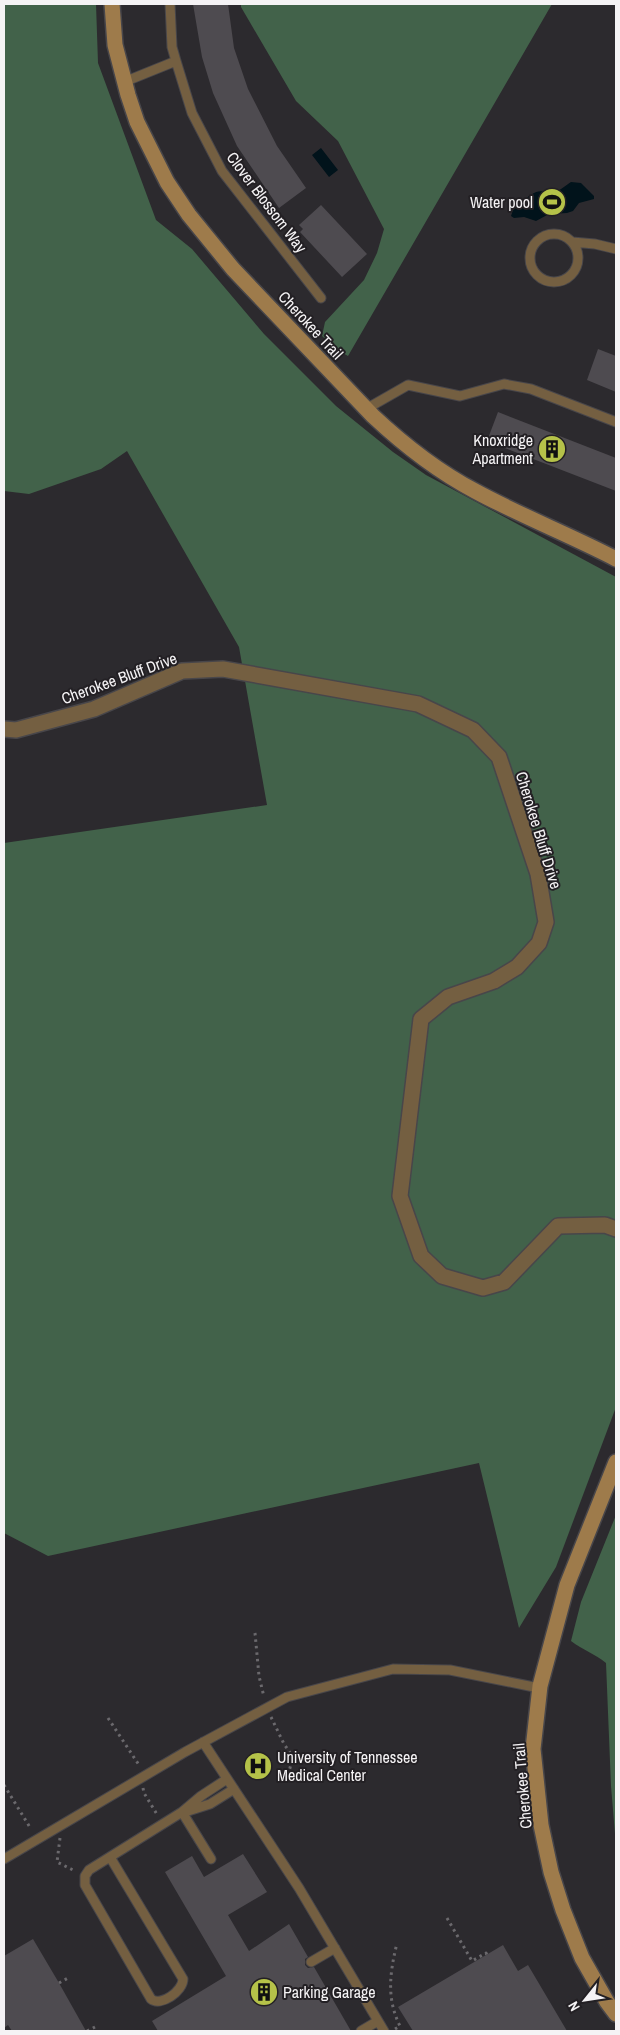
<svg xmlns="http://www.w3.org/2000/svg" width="620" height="2035" font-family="'Archivo Narrow',sans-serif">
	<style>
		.forest { fill: #42624a }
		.water { fill: #01131b }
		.building { fill: #4e4b50 }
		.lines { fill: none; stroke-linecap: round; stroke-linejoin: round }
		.lane-casing { stroke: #48464a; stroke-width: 11 }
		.street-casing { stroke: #48464a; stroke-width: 18 }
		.secondary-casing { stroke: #48464a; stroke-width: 18 }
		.path { stroke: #6b696d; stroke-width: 3; stroke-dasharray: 2.5 4; stroke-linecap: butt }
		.lane { stroke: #745f41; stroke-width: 9 }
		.street { stroke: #745f41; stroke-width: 15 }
		.secondary { stroke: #9e7b4b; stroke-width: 15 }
		.labels { text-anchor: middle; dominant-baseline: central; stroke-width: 4; stroke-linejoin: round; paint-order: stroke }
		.street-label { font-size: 16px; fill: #f5f3f5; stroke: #232024 }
		.poi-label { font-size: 16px; fill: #f5f3f5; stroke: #232024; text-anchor: end }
	</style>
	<rect width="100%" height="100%" fill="#2c2a2e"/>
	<!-- forest -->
	<path class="forest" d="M4 4H96L98 63 156 220 192 249 264 334 336 406 393 452 426 475 616 577V1407L556 1567 519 1628 479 1463 48 1556 4 1533V843L267 805 239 647 127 451 101 469 29 494 4 491Z
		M241 4H552L348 356 336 349 322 336 325 322 364 280 377 253 384 229 338 141 296 101 241 7Z
		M616 1515V1846L611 1786 606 1663C595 1654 583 1650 571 1641L581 1602Z"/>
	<!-- water -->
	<path class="water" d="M321 148 338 170 329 177 312 155Z
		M571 182 581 183 594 196V199L579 203 573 211 567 213 549 214 536 221 524 217 514 218 511 216 513 210C521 205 525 197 534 193 541 190 547 192 554 192 560 191 566 185 571 182Z"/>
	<!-- building -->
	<path class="building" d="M193 4H228L234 48 248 89 277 146 306 188 279 208 237 146 213 93 202 57Z
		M321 205 367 254 342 277 300 232 303 229 299 225Z
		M598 349 616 356V392L587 380Z
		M498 412 616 458V491L487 441Z
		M243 1854 267 1892 228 1915 249 1951 289 1924 308 1957 305 1959V1965L308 1968 314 1967 351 2031H158L152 2021 226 1976 165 1872 192 1856 204 1877Z
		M33 1939 59 1983 86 2031H12L8 2025 4 2028V1956Z
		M503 1945 518 1971 528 1965 567 2031H413L398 2007Z"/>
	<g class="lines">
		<defs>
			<path id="lane" d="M170 4 172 47 176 61 192 113 222 171 321 298
				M124 82 176 61
				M530 258a24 24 0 1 1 48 0a24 24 0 1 1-48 0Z
				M572 242 595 244 616 249
				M366 409 408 385 460 396 504 384 531 389 616 422
				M203 1742 299 1888 384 2031
				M182 1812 211 1859
				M185 1812 210 1804 234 1789
				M110 1857 183 1979C183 1991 161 2007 151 1999L85 1885V1876L89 1870 182 1812 201 1796 227 1779
				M4 1859 185 1752 287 1697 393 1669 450 1670 539 1688
				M311 1962 335 1948
				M361 2031 378 2021"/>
			<path id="street" d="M4 729 16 730 94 709 182 671 223 669 418 704 473 730 499 757 538 874 546 922 539 943 517 967 494 981 448 997 421 1019 400 1196 421 1256 442 1276 483 1288 504 1282 558 1226 605 1225 616 1229"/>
			<path id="secondary" d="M112 4 115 45 128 95 137 122 167 182 189 215 233 269 373 416C404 445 437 471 475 491 521 516 570 535 616 559
				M616 1462 567 1585 540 1686 533 1749 541 1825 551 1872 563 1910 582 1958 607 2002 616 2014"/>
		</defs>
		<!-- lane casing -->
		<use href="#lane" class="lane-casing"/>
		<!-- street casing -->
		<use href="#street" class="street-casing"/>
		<!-- secondary casing -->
		<use href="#secondary" class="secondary-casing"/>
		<!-- path -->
		<path class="path" d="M255 1633 259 1676 264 1697
			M271 1717 284 1744 293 1757 304 1758
			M108 1718 139 1765
			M288 1775 293 1757
			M4 1785 31 1829
			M143 1788 144 1793 158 1816
			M60 1838 57 1862 75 1871
			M447 1918 472 1961 486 1953 487 1955
			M59 1983 70 1977
			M395 2029 400 2026C386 1998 390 1972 397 1943
			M87 2031 95 2027"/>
		<!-- lane -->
		<use href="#lane" class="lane"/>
		<!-- street -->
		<use href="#street" class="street"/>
		<!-- secondary -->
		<use href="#secondary" class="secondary"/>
	</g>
	<!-- icons -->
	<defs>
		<symbol id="stadium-disc" viewBox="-11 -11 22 22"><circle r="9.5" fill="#b5c249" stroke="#232024"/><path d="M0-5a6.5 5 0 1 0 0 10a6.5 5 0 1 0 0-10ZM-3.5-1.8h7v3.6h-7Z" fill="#111"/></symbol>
		<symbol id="building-disc" viewBox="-11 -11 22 22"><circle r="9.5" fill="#b5c249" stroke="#232024"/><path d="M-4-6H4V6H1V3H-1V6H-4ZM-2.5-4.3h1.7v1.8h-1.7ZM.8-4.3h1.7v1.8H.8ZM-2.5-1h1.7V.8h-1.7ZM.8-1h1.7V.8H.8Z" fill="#111"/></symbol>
		<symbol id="hospital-disc" viewBox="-11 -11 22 22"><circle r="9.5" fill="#b5c249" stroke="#232024"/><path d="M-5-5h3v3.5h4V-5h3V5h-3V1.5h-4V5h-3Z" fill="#111"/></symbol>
	</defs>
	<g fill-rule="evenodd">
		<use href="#stadium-disc" x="536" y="186" width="32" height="32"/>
		<use href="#building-disc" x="536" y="433" width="32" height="32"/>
		<use href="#hospital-disc" x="242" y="1750" width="32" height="32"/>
		<use href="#building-disc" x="248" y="1976" width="32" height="32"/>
	</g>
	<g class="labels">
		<!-- street labels -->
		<g class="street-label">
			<text transform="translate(267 202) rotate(53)">Clover Blossom Way</text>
			<text transform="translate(311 325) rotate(47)">Cherokee Trail</text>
			<text transform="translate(119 678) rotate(-20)">Cherokee Bluff Drive</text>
			<text transform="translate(539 830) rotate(73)">Cherokee Bluff Drive</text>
			<text transform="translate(522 1786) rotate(-95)">Cherokee Trail</text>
		</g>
		<!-- poi labels -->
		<g class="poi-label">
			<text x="533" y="202">Water pool</text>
			<text x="533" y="440">Knoxridge<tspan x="533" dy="18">Apartment</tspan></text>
			<text x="277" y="1757" text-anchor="start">University of Tennessee<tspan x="277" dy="18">Medical Center</tspan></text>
			<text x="283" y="1992" text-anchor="start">Parking Garage</text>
		</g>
	</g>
	<!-- border -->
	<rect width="620" height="2035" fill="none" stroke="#f5f3f5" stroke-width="10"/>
	<!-- north arrow -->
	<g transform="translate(585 2000) rotate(240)" stroke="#232024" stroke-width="4" paint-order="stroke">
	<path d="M0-4L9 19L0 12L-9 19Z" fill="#f5f3f5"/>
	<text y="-8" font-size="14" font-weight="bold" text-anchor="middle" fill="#f5f3f5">N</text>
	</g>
</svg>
